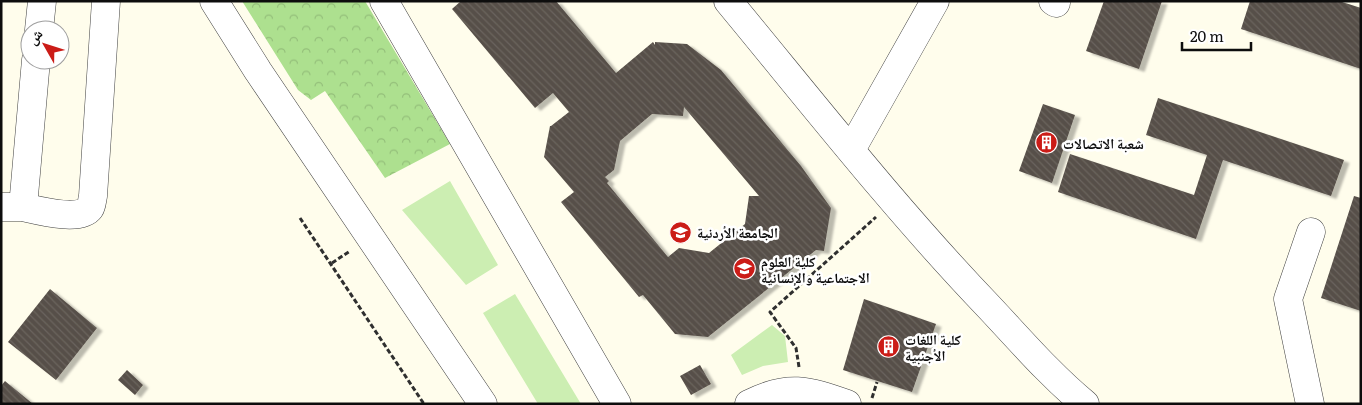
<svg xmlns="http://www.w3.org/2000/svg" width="1362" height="405" font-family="Literata,'Noto Naskh Arabic',serif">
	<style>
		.grass { fill: #cceeb2 }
		.forest { fill: url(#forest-crowns) }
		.building { fill: url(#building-back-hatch); fill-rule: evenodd; filter: url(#shadow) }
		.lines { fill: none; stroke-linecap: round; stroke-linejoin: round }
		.minor-casing { stroke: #404040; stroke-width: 29 }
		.path { stroke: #2f2f2f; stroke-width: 3; stroke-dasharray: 5 2.5; stroke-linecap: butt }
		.minor { stroke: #fff; stroke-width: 28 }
		.labels { text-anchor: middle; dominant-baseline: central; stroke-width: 5; stroke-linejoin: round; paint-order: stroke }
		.poi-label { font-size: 14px; font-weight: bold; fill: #0d0d0d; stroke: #fff; text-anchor: start }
	</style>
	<defs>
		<pattern id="forest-crowns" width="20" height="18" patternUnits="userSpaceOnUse" patternTransform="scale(1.25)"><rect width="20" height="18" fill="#ade08f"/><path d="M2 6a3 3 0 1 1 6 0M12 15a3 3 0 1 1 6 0" fill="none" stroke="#94bf7a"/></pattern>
		<pattern id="building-back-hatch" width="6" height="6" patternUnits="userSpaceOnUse" patternTransform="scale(1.25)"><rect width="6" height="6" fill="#574f48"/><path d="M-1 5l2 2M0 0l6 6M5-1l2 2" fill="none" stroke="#6a645e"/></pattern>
		<filter id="shadow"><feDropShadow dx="5.5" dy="3" stdDeviation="1" flood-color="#0004"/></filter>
	</defs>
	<rect width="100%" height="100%" fill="#fffdec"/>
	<!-- grass -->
	<path class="grass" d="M450 181 498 265 466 285 402 210Z
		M515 294 581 404H538L483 313Z
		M772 325 785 336 788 362 763 366 742 375 731 355Z"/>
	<!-- forest -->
	<path class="forest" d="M242 1H365L450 144 385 178 325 91 311 100 298 90Z"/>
	<!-- building -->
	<path class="building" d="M461 1H556L616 73 653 42 655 45V42L687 44 721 70 801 166 831 208 824 251 816 250 708 337 675 334 643 295 639 297 561 202 574 192 544 157 550 126H551L569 112 553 93 535 108 452 9ZM684 107 759 196H749L745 224 709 253 679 248 668 257 607 183 609 181 605 177 614 170 620 141 652 114 683 116Z
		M1104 1H1162L1139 69 1086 51Z
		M1250 1H1339L1361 8V69L1241 29Z
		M1158 98 1344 160 1331 196 1223 160 1196 239 1058 192 1070 154 1194 195 1207 155 1146 135Z
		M1043 104 1075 115 1052 183 1019 171Z
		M1354 196 1361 198V311L1321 298Z
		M50 289 97 328 56 380 8 342Z
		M864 299 936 324 912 392 843 370Z
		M700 365 711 384 691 395 680 376Z
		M127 370 143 385 135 395 118 380Z
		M5 381 33 404H1V386Z"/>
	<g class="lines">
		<defs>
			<path id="minor" d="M214 1 258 71 483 404
				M384 1 617 404
				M728 1C814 105 896 210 989 307 1020 340 1050 375 1085 404
				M1053 1 1056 3
				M39 30 42 1
				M851 150 935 1
				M1 207H23L36 60
				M23 207C37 210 80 222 90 208 92 205 92 200 93 196L106 1
				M749 404C788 384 807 390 847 404
				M1310 404 1288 299 1311 232"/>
		</defs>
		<!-- minor casing -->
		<use href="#minor" class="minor-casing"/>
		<!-- path -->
		<path class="path" d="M300 218 424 404
			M332 263 350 251
			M799 367 796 348 770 312 876 217
			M872 398 877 382"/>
		<!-- minor -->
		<use href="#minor" class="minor"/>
	</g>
	<!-- icons -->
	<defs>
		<symbol id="building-disc" viewBox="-11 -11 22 22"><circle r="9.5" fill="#cb1c17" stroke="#fff"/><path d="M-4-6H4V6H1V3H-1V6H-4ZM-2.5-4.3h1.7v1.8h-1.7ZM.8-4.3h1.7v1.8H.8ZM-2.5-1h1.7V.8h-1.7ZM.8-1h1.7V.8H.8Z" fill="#fff"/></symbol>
		<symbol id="university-disc" viewBox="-11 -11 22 22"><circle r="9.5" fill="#cb1c17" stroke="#fff"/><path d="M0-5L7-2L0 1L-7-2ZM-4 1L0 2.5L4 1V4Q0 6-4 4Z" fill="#fff"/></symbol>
	</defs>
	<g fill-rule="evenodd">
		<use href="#building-disc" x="1034" y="130" width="25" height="25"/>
		<use href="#university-disc" x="668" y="220" width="25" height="25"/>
		<use href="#university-disc" x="732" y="256" width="25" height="25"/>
		<use href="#building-disc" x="876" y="334" width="25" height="25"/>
	</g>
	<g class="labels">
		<!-- poi labels -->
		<g class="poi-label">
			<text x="1063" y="143">شعبة الاتصالات</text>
			<text x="697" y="232">الجامعة الأردنية</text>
			<text x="761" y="261">كلية العلوم<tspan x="761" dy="16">الاجتماعية والإنسانية</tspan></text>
			<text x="905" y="339">كلية اللغات<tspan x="905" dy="16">الأجنبية</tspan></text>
		</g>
	</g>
	<!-- border -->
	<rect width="1362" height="405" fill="none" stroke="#0d0d0d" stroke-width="5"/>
	<!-- north arrow -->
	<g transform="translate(45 45) rotate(309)"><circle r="24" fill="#ffffff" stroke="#9e9e9e"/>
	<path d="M0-4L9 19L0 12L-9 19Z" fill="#cb1c17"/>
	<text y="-8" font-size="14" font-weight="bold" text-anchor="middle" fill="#0d0d0d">ش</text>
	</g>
	<!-- scale -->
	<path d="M1182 42v8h69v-8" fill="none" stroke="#0d0d0d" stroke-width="2.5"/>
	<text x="1190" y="42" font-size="15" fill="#0d0d0d" stroke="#ffffff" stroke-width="4" paint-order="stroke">20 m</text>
</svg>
